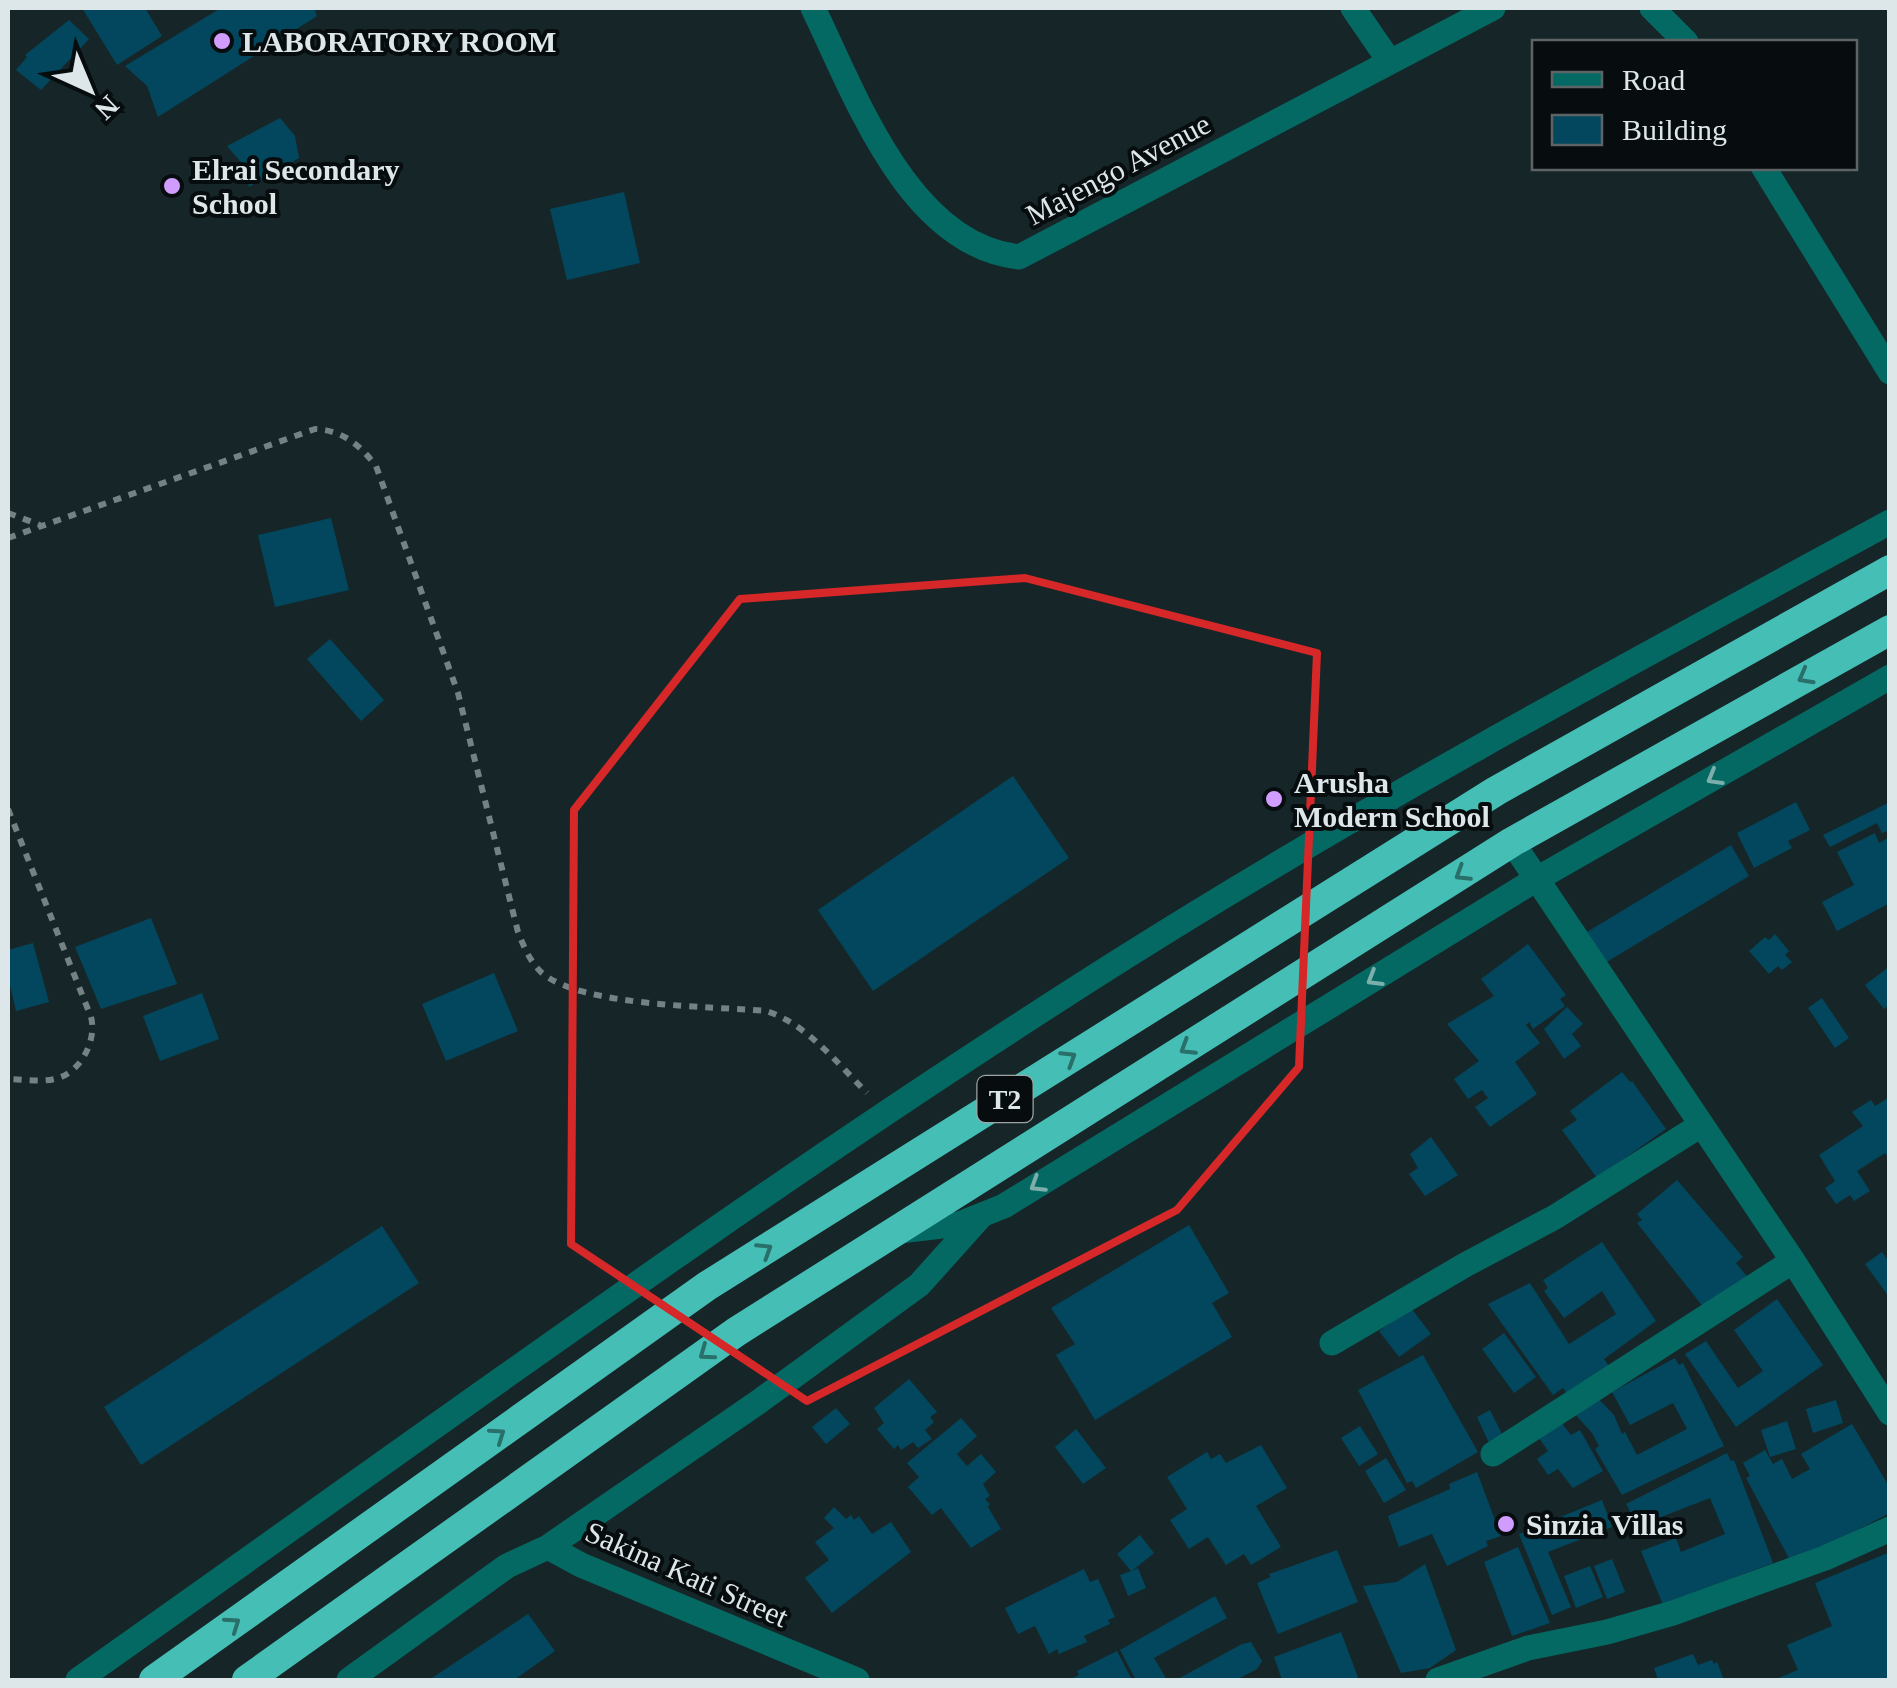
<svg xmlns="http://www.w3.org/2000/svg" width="1897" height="1688" font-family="Georgia,serif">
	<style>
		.building { fill: #02475d }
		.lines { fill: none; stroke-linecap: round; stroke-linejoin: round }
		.path { stroke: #758284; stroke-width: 6; stroke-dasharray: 8 8; stroke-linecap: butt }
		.minor { stroke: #056963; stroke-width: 25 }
		.highway { stroke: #45bfb6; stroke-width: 30 }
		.oneway { stroke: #296f6a }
		.oneway2 { stroke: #7caeac }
		.marked { fill: none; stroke: #d62828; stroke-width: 8; stroke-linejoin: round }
		.poi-dot { fill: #d09dfe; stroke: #070d0e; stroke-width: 4 }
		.labels { text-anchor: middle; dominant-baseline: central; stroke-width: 8; stroke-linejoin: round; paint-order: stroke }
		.shield { fill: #070d0e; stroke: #9da5a7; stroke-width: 2.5 }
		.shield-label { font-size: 28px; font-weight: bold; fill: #dde6e8 }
		.poi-label { font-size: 30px; font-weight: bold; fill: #dde6e8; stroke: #070d0e; text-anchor: start }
		.street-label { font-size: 30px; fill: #dde6e8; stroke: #070d0e }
	</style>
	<rect width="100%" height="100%" fill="#162628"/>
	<!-- building -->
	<path class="building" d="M82 8H145L162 36 117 65Z
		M221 8H314L317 16 158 117 147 86 125 66Z
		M69 20 89 39 41 90 16 70 27 57 25 55Z
		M280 118 295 136 299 158 249 187 245 167 227 146Z
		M624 192 640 263 567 280 550 209Z
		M331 518 349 590 275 607 258 535Z
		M330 639 384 700 361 721 307 659Z
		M1013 776 1069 858 873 991 818 910Z
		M1796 802 1810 830 1788 841 1792 848 1754 868 1737 833Z
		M1890 802V830L1882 833 1877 823 1830 847 1823 835Z
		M1875 833 1879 843 1890 837V903L1837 931 1822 902 1854 885 1837 852Z
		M1731 845 1749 876 1605 963 1587 932Z
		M151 918 177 984 101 1009 75 947Z
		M1775 934 1789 951 1785 955 1792 962 1782 970 1778 966 1769 974 1749 951 1765 937 1769 940Z
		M33 943 49 1002 16 1011 8 977V950Z
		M1528 944 1566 995 1560 999 1565 1006 1533 1029 1529 1022 1526 1025 1540 1043 1515 1062 1537 1094 1490 1127 1475 1107 1488 1098 1482 1090 1468 1099 1454 1079 1479 1061 1447 1024 1494 996 1481 979Z
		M1890 966V1004L1884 1009 1865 985Z
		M494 973 518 1031 446 1061 422 1004Z
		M202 993 219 1039 160 1061 143 1016Z
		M1822 998 1849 1038 1835 1048 1808 1008Z
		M1567 1007 1583 1024 1572 1034 1581 1046 1564 1059 1544 1029Z
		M1622 1072 1630 1082 1632 1081 1666 1129 1597 1178 1562 1130 1577 1120 1570 1111Z
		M1890 1097V1160L1885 1153 1857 1171 1870 1191 1854 1201 1850 1195 1836 1204 1825 1188 1835 1181 1819 1155 1863 1126 1852 1112 1871 1100 1875 1106Z
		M1431 1137 1458 1175 1425 1196 1409 1174 1418 1168 1410 1154Z
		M1677 1180 1743 1257 1736 1263 1750 1280 1708 1313 1637 1223 1642 1220 1637 1214Z
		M1189 1225 1229 1293 1212 1303 1232 1337 1095 1420 1056 1355 1075 1344 1051 1308Z
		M382 1226 419 1283 141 1465 104 1407Z
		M1602 1242 1656 1321 1604 1359 1611 1369 1570 1398 1563 1388 1553 1395 1488 1304 1530 1283 1569 1344 1616 1314 1602 1291 1564 1318 1544 1291 1548 1288 1543 1280Z
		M1882 1252 1890 1263V1298L1865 1264Z
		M1777 1299 1823 1365 1736 1427 1685 1354 1706 1341 1738 1388 1763 1371 1734 1330Z
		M1411 1308 1431 1334 1399 1357 1379 1331Z
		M1504 1333 1536 1377 1514 1393 1482 1349Z
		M1423 1355 1478 1452 1416 1488 1412 1481 1407 1483 1358 1390Z
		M1675 1358 1679 1365 1683 1363 1724 1446 1622 1495 1595 1449 1599 1446 1592 1433 1572 1411 1596 1396 1614 1415 1622 1434 1625 1432 1637 1455 1687 1429 1673 1403 1630 1425 1612 1392Z
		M909 1379 937 1412 930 1417 934 1422 925 1430 932 1439 918 1448 913 1442 901 1450 898 1445 894 1449 877 1429 884 1423 874 1408Z
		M1836 1400 1843 1423 1813 1433 1806 1409Z
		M836 1408 850 1424 826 1444 812 1427Z
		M1490 1410 1503 1436 1489 1443 1477 1417Z
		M961 1418 977 1436 957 1454 967 1466 981 1454 996 1472 983 1484 990 1496 985 1499 990 1504 988 1507 1001 1529 971 1548 941 1508 932 1515 908 1487 919 1477 907 1463Z
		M1787 1421 1796 1449 1770 1457 1761 1430Z
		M1561 1422 1571 1435 1580 1430 1603 1471 1573 1488 1558 1469 1548 1475 1537 1459 1548 1451 1539 1438Z
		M1852 1424 1890 1488V1513L1792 1564 1746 1478 1750 1476 1743 1463 1765 1450 1773 1464 1782 1459 1792 1479 1810 1469 1801 1454Z
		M1360 1426 1378 1454 1359 1466 1341 1438Z
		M1076 1429 1106 1468 1083 1484 1055 1447Z
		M1261 1445 1287 1488 1256 1506 1281 1547 1251 1565 1244 1554 1226 1565 1208 1537 1189 1549 1170 1520 1187 1509 1167 1477 1207 1452 1211 1459 1220 1454 1226 1463Z
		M1727 1453 1731 1461 1734 1460 1773 1563 1663 1605 1641 1551 1676 1538 1681 1552 1725 1534 1710 1498 1638 1526 1626 1504Z
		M1386 1458 1406 1490 1384 1503 1365 1471Z
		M1477 1472 1501 1536 1486 1541 1488 1546 1447 1566 1432 1534 1399 1547 1388 1516 1450 1489 1449 1484Z
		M1602 1500 1612 1527 1548 1552 1571 1607 1552 1615 1519 1534Z
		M834 1507 846 1519 851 1515 854 1520 859 1516 872 1534 891 1522 911 1552 832 1613 805 1578 829 1560 815 1542 834 1528 824 1518Z
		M1140 1535 1154 1553 1132 1571 1138 1568 1146 1588 1128 1596 1120 1575 1131 1571 1117 1554Z
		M1518 1547 1550 1623 1512 1636 1484 1562Z
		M1337 1550 1358 1602 1278 1634 1257 1583 1271 1577 1269 1574Z
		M1890 1552V1677L1881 1680H1774L1798 1670 1787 1645 1832 1626 1815 1583Z
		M1612 1559 1625 1592 1607 1599 1594 1566Z
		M1425 1564 1456 1650 1430 1668 1401 1673 1363 1586 1397 1582Z
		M1590 1566 1603 1597 1576 1608 1564 1576Z
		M1084 1569 1090 1582 1098 1579 1115 1617 1108 1620 1110 1624 1084 1636 1087 1642 1059 1654 1057 1649 1049 1654 1035 1626 1018 1634 1005 1608Z
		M1215 1596 1227 1618 1154 1658 1167 1680H1136L1120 1650Z
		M528 1614 555 1651 514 1680H429Z
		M1341 1632 1359 1680H1282L1274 1657Z
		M1251 1642 1262 1661 1257 1669 1236 1680H1176L1242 1644Z
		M1117 1651 1132 1680H1069L1079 1675 1077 1671Z
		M1693 1654 1698 1665 1712 1660 1714 1664 1717 1662 1724 1680H1658L1654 1668Z"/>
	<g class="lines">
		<!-- path -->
		<path class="path" d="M8 513 40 525
			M8 538 315 429C342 430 360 445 376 466L458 693 518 932C524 947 530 962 542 973 583 1007 710 1006 766 1011 807 1024 837 1063 867 1093
			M8 809 91 1017C97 1039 82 1071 58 1078 44 1083 23 1079 8 1079"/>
		<!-- minor -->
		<path class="minor" d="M813 8C855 94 908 245 1019 257L1493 8
			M1353 8 1390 62
			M1652 8 1686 42
			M1764 168 1890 372
			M1512 842 1793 1261 1890 1413
			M899 1231 959 1224 1004 1206 1535 880 1890 677
			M1332 1343 1465 1265 1555 1217 1701 1125
			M1493 1454 1793 1261
			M548 1547 757 1403 919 1285 981 1216
			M78 1680C422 1437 763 1186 1119 961 1369 803 1630 663 1890 522
			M349 1680 507 1566 548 1547 581 1565 857 1680
			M1438 1680 1528 1648 1607 1632 1673 1613 1825 1558 1890 1529"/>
		<!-- highway -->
		<path class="highway" d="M154 1680 707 1286 1496 791 1890 570
			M247 1680 736 1332 1512 842 1890 630"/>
	</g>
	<!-- one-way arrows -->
	<defs><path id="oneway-chevron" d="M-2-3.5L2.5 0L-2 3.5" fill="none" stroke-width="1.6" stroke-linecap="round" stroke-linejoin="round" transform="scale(2.5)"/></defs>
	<g class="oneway">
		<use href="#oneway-chevron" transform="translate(1805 677) rotate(151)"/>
		<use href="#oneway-chevron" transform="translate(1462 874) rotate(148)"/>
		<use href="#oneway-chevron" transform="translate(1187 1048) rotate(148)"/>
		<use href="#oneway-chevron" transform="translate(1069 1058) rotate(-32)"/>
		<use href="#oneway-chevron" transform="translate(765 1250) rotate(-32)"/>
		<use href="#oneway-chevron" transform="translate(706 1353) rotate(144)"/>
		<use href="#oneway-chevron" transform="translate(498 1435) rotate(-35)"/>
		<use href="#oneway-chevron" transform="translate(233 1624) rotate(-35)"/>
	</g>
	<g class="oneway2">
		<use href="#oneway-chevron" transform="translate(1714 778) rotate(150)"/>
		<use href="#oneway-chevron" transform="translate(1374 979) rotate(149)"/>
		<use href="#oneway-chevron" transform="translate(1037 1185) rotate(148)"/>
	</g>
	<!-- marked area -->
	<path class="marked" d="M1025 578 1317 653 1299 1067 1177 1210 807 1401 571 1244 574 810 740 599Z"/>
	<!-- markers -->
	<g class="poi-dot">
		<circle cx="222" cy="41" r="10"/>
		<circle cx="172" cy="186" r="10"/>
		<circle cx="1274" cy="799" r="10"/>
		<circle cx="1506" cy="1524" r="10"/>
	</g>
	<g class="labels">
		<!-- shield labels -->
		<rect class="shield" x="977.5" y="1076" width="55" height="46" rx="8"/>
		<g class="shield-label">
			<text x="1005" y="1099">T2</text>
		</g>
		<!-- poi labels -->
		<g class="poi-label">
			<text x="242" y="41">LABORATORY ROOM</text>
			<text x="192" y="169">Elrai Secondary<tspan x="192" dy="34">School</tspan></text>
			<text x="1294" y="782">Arusha<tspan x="1294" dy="34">Modern School</tspan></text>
			<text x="1526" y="1524">Sinzia Villas</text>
		</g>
		<!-- street labels -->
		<g class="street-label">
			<text transform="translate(1118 169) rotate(-28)">Majengo Avenue</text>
			<text transform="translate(687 1574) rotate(24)">Sakina Kati Street</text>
		</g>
	</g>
	<!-- border -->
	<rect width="1897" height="1688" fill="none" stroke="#dde6e8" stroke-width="20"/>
	<!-- legend -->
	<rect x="1532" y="40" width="325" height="130" fill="#070d0e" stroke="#5d6465" stroke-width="2.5"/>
	<rect x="1552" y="72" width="50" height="15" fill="#056963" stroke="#5d6465" stroke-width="2.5"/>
	<text x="1622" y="90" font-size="30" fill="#dde6e8">Road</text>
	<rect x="1552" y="115" width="50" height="30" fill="#02475d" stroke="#5d6465" stroke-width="2.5"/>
	<text x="1622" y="140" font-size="30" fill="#dde6e8">Building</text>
	<!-- north arrow -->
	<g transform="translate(90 90) rotate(136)" stroke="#070d0e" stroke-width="8" paint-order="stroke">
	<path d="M0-8L18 38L0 25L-18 38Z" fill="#dde6e8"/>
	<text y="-15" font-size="28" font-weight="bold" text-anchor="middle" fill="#dde6e8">N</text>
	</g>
</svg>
